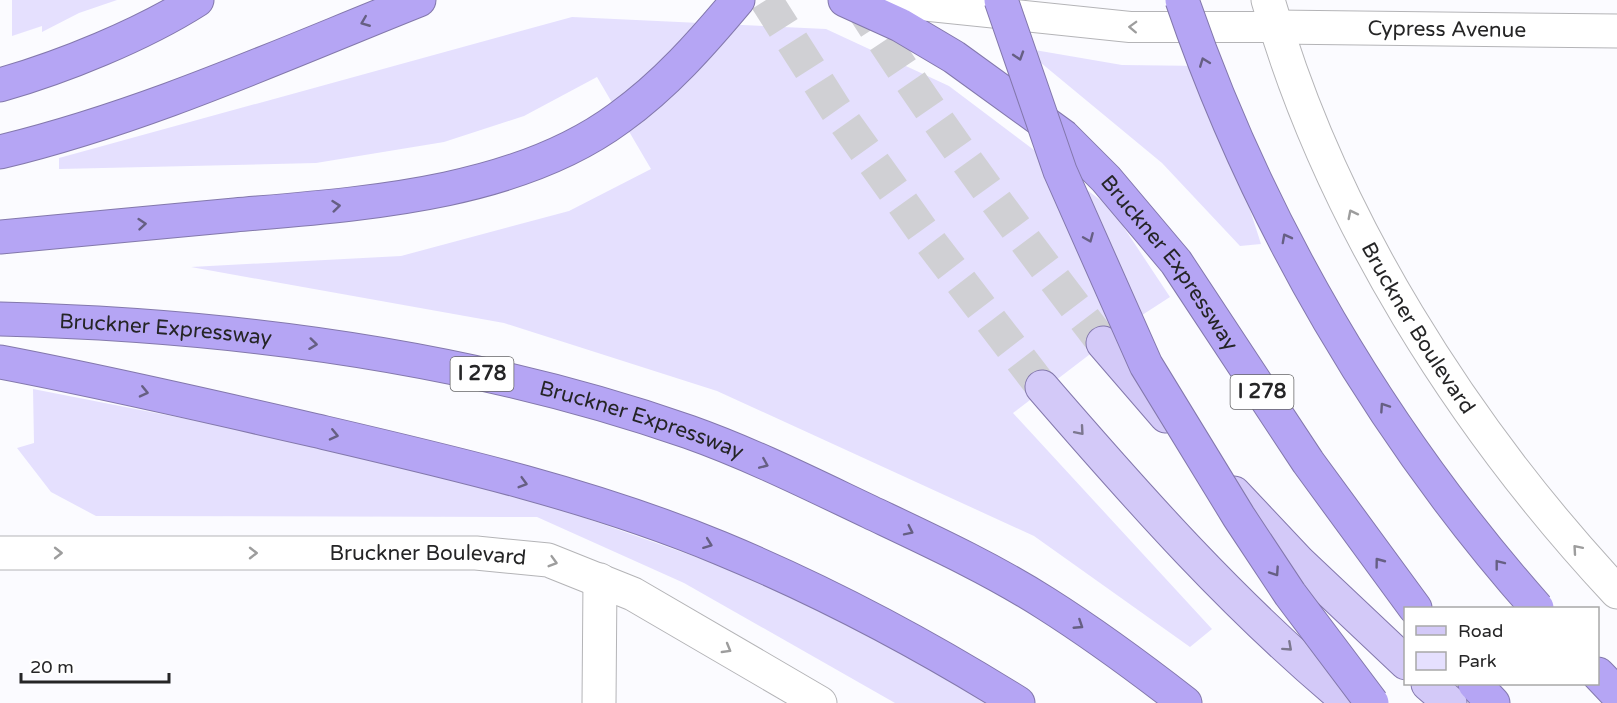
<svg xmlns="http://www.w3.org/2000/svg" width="1617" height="703" font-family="'Varela Round',sans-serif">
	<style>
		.green { fill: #e5e0fe }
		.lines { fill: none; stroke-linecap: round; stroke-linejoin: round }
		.primary-tunnel { stroke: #d0d0d4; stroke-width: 33; stroke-dasharray: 33 16; stroke-linecap: butt }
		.lane-casing { stroke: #b4b4b7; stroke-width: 32 }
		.street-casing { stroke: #b4b4b7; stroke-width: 35 }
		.secondary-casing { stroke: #b4b4b7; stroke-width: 35 }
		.primary-casing { stroke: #8378ac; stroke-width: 35 }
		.highway-casing { stroke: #8378ac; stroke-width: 35 }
		.lane { stroke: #fff; stroke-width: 30 }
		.street { stroke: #fff; stroke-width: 33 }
		.secondary { stroke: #fff; stroke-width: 33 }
		.primary { stroke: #d3c9f8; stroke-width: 33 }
		.highway { stroke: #b5a5f4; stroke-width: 33 }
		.highway-bridge-casing { stroke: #8378ac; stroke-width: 35; stroke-linecap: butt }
		.highway-bridge { stroke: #b5a5f4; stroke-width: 33 }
		.oneway { stroke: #665f83 }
		.oneway2 { stroke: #9d9d9d }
		.oneway3 { stroke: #7c778f }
		.labels { text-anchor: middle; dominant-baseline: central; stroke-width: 6; stroke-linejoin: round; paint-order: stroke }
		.shield { fill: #fff; stroke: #666667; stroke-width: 1.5 }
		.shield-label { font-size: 20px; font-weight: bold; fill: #252526 }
		.street-label { font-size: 21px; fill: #252526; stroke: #fff }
	</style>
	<rect width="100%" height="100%" fill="#fbfbff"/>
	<!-- green -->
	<path class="green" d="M12 0H117L79 13 42 32V26L12 36Z
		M572 17 826 29 949 86 1111 208 1170 297 1136 319 1013 413 1212 629 1190 647 1034 536 717 391 504 323 191 267 401 256 569 211 651 169 597 77 524 116 444 142 316 163 59 169V158Z
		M1023 48 1122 65 1204 66 1261 244 1240 246 1162 163Z
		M33 389 274 436 528 498 753 577 960 676 999 703H895L684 583 537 517 96 516 51 492 17 448 34 443Z"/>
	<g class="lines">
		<!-- primary-tunnel -->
		<path class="primary-tunnel" d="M766 0 836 110 929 240 1042 387
			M857 0C933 119 1017 231 1103 343"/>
		<defs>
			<path id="lane" d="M872 0 1130 27H1276"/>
			<g id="street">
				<path id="s1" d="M1276 27 1617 31"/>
				<path d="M599 703 600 580"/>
			</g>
			<g id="secondary">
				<path id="s2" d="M1268 0C1330 218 1463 427 1617 592"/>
				<path id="s3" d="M0 553H476L548 560 633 594 820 703"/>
			</g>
			<path id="primary" d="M1103 343 1166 416
				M1042 387C1138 498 1236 609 1350 703
				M1234 493 1299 562 1406 663
				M1428 684 1450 703"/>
			<g id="highway">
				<path id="s4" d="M845 0 900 25 954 57 1063 136 1106 179 1176 262 1308 462 1415 608"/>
				<path d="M0 85C63 67 142 35 197 0"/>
				<path d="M0 152C145 117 281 55 419 0"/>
				<path d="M0 237C78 230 157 222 235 215 360 204 515 195 619 118 665 85 702 43 738 0"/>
				<path id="s5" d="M0 319C233 325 468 355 689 432 751 454 811 484 870 512 929 540 990 568 1045 603 1094 634 1140 668 1185 703"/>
				<path d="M0 362C105 382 209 406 313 430 450 462 590 494 720 548 824 591 922 643 1018 703"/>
				<path d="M1598 674 1617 694"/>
				<path d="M1475 684 1493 703"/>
			</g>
		</defs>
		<!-- lane casing -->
		<use href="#lane" class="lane-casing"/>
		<!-- street casing -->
		<use href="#street" class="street-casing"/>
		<!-- secondary casing -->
		<use href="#secondary" class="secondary-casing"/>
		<!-- primary casing -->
		<use href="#primary" class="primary-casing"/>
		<!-- highway casing -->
		<use href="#highway" class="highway-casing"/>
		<!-- lane -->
		<use href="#lane" class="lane"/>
		<!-- street -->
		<use href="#street" class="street"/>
		<!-- secondary -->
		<use href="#secondary" class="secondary"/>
		<!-- primary -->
		<use href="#primary" class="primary"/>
		<!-- highway -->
		<use href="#highway" class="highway"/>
		<defs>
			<path id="highway-bridge" d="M1001 0 1060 171 1146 365 1239 517 1290 594 1372 703
				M1182 0C1258 222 1381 432 1537 608"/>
		</defs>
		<!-- highway-bridge casing -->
		<use href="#highway-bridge" class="highway-bridge-casing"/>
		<!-- highway-bridge -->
		<use href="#highway-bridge" class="highway-bridge"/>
	</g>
	<!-- one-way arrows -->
	<defs><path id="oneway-chevron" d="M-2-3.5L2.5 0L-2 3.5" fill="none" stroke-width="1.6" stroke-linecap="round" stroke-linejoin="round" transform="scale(1.5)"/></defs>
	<g class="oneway">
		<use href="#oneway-chevron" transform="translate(365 22) rotate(158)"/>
		<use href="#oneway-chevron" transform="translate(1019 56) rotate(72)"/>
		<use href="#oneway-chevron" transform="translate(1204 62) rotate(-111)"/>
		<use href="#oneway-chevron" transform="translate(336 206) rotate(-6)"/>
		<use href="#oneway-chevron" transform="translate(142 224) rotate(-5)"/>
		<use href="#oneway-chevron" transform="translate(1089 238) rotate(67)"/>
		<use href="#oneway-chevron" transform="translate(1286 238) rotate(-118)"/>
		<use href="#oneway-chevron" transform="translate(313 344) rotate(7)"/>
		<use href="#oneway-chevron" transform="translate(144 392) rotate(13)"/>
		<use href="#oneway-chevron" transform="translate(1384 407) rotate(-124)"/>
		<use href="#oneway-chevron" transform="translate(334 435) rotate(13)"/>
		<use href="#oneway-chevron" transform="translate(764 464) rotate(23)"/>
		<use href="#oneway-chevron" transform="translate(523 483) rotate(16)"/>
		<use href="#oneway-chevron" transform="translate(909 531) rotate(26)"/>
		<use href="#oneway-chevron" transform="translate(708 544) rotate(21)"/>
		<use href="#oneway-chevron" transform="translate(1379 562) rotate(-127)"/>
		<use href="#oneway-chevron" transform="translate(1499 564) rotate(-128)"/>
		<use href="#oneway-chevron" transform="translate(1275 572) rotate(56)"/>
		<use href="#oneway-chevron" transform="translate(1079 625) rotate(33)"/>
	</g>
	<g class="oneway2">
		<use href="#oneway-chevron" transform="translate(1133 27) rotate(-178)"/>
		<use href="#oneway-chevron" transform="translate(1352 214) rotate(-117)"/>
		<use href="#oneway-chevron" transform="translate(1577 549) rotate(-131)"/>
		<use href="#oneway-chevron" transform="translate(58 553)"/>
		<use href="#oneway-chevron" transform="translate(253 553)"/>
		<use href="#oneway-chevron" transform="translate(553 562) rotate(16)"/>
		<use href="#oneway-chevron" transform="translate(727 649) rotate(30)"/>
	</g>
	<g class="oneway3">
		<use href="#oneway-chevron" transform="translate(1080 431) rotate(49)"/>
		<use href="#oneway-chevron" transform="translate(1288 647) rotate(42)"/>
	</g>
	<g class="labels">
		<!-- shield labels -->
		<g class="shield">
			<rect x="450.5" y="357" width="63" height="34" rx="4.5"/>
			<rect x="1230.5" y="375" width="63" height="34" rx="4.5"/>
		</g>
		<g class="shield-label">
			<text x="482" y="374">I 278</text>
			<text x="1262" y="392">I 278</text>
		</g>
		<!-- street labels -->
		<g class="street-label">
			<text stroke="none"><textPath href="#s1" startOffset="171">Cypress Avenue</textPath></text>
			<text stroke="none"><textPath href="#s4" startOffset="424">Bruckner Expressway</textPath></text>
			<text stroke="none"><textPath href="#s2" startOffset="362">Bruckner Boulevard</textPath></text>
			<text stroke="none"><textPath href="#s5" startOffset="166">Bruckner Expressway</textPath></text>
			<text stroke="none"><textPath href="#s5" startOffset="652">Bruckner Expressway</textPath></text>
			<text stroke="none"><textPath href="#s3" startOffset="428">Bruckner Boulevard</textPath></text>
		</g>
	</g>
	<!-- legend -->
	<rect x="1404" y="607" width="195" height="78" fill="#ffffff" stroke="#a8a8a8" stroke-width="1.5"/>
	<rect x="1416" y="626" width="30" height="9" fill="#d3c9f8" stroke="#a8a8a8" stroke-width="1.5"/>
	<text x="1458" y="637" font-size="18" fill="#252526">Road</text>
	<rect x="1416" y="652" width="30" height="18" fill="#e5e0fe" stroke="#a8a8a8" stroke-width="1.5"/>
	<text x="1458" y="667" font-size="18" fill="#252526">Park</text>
	<!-- scale -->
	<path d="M21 673v9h148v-9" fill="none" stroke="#252526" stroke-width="3"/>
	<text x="30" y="673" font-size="18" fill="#252526" stroke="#ffffff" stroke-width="4.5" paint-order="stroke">20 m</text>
</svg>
